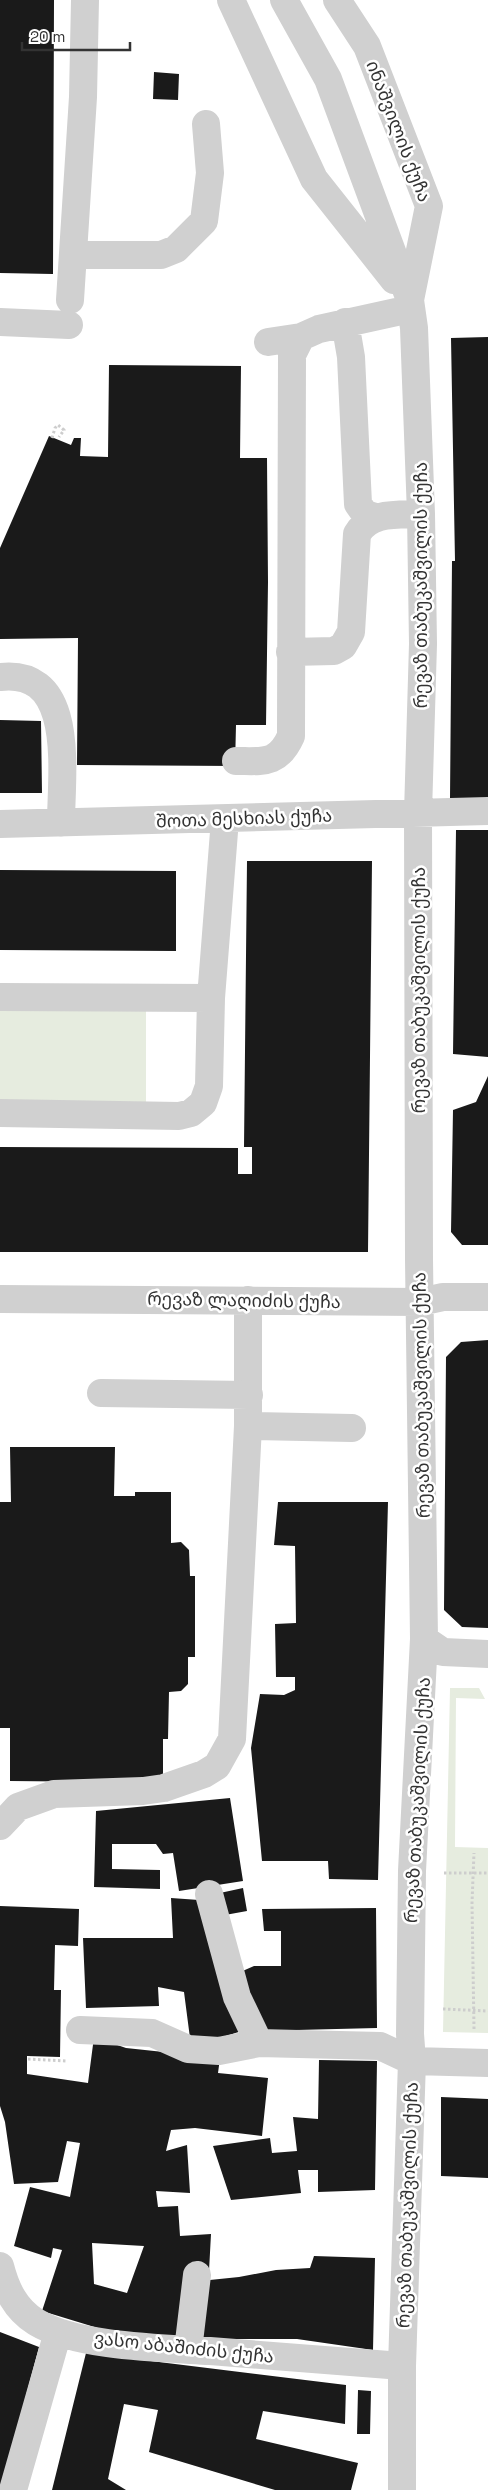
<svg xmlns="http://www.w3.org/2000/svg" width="488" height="2490" font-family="'Space Grotesk','Noto Sans Georgian',sans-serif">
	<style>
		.green { fill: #e6ecdf }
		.building { fill: #1a1a1a; fill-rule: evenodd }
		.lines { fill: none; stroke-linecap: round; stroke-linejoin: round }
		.path { stroke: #cdcdcd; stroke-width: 3; stroke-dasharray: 2.5 2.5; stroke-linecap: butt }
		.minor { stroke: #d0d0d0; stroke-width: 28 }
		.labels { text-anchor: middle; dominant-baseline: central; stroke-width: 5; stroke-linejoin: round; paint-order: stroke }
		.street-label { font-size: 18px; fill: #333; stroke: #fff }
	</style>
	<rect width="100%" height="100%" fill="#fff"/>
	<!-- green -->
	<path class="green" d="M0 1006 146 1007V1102L0 1101Z
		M450 1688H479L485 1699 456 1698 455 1847 488 1848V2033L443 2032Z"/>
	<!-- building -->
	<path class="building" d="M0 0H54L53 274 0 273Z
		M154 72 179 74 178 100 153 99Z
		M488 337V800H450L452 561H455L451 338Z
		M109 365 241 366 240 458H267L268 582 266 725H236L235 766 77 765 78 638 0 639V548L49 436 71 445 74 438H81L80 456 108 457Z
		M0 720 41 721 42 793H0Z
		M456 830H488V1057L453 1054Z
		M247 861H372L368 1252H0V1147L238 1148V1174H252V1147H244Z
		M0 870 176 871V951L0 950Z
		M488 1076V1245H462L451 1232 453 1110 476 1102Z
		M488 1340V1628L462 1627 444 1610 446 1357 461 1342Z
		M10 1447H115L114 1496H135V1492H171V1543L181 1542 189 1550 190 1576H195V1657H188V1684L181 1691 169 1692 168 1739H163V1778H114V1782L10 1781V1728H0V1502H11Z
		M278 1502H388L378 1880 329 1879 328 1861H262L251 1748 260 1694 284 1695 295 1690V1677H276L275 1624 296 1623 295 1546 274 1545Z
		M230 1798 243 1881 179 1891 173 1853 163 1854 156 1844H112V1869L160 1870V1889L94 1887 96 1811Z
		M243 1888 247 1911 225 1915 220 1893Z
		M171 1898 199 1900 245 2030 213 2040 190 2038 184 1992 158 1987 159 2006 86 2008 83 1938H173Z
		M0 1906 79 1909 78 1946 55 1945 54 1990H61L60 2057 27 2056V2074L88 2083 94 2037 126 2048 220 2058 218 2073 268 2078 262 2136 195 2128 171 2130 166 2151 187 2145 190 2193 156 2191 158 2207 178 2206 180 2236 211 2234 209 2271 186 2340 124 2336 42 2311 62 2250 53 2248 51 2258 14 2246 30 2187 70 2197 80 2143 67 2141 58 2182 14 2184 5 2122 0 2106ZM92 2243 144 2246 127 2293 94 2284Z
		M376 1908 377 2028 296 2030 270 2037 238 1973 254 1966H281V1931H264L262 1909Z
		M319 2060 377 2061 375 2190 318 2192V2170H298L301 2193 231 2200 213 2146 270 2138 272 2153 297 2151 293 2117 318 2119Z
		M441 2097 488 2099V2178L441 2176Z
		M314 2256 375 2258 373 2350 297 2339H200V2281L239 2277 276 2270 310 2268Z
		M0 2332 39 2347 1 2489H0Z
		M86 2353 346 2385 345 2424 263 2411 256 2439 358 2463 351 2490H275L149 2452 158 2410 124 2404 108 2479 126 2490H52Z
		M358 2390 371 2391 370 2434H357Z"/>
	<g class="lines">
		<!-- path -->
		<path class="path" d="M52 438 55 428 58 425 64 430 59 437
			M444 1873H488
			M443 2009 488 2011
			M474 2029 472 1903 474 1853
			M28 2059 67 2061"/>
		<!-- minor -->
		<path class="minor" d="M231 0 314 179 394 280
			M284 0 328 79 410 300 414 328 421 514 423 644 418 813 419 1259 424 1639 412 1871 410 2034 412 2061 402 2366V2490
			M337 0 367 46 429 206 410 300
			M73 255H161L176 249 204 221 210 173 206 124
			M70 300 83 97 85 0
			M0 322 69 325
			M345 322 351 357 358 504 365 514 375 517
			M268 342 301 337
			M290 652 334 651 343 646 351 632 357 534C370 511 398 515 421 514
			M0 677C77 668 61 774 61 823
			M236 761C263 761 278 765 291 736L292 355 301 337 319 329 410 309
			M0 824 488 811
			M0 997 211 998
			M0 1113 179 1116 191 1113 203 1103 209 1086 211 998 225 819
			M0 1299 420 1302 443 1297H488
			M101 1393 249 1395
			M248 1426 352 1428
			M424 1639 443 1652 488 1654
			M0 1826 18 1807 54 1794 143 1791 164 1788 204 1774 217 1766 232 1739 248 1426V1300
			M209 1894 237 1997 259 2043 380 2046 412 2061 488 2063
			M80 2030 152 2033 188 2049 219 2051 259 2043
			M0 2266C6 2289 15 2309 36 2322 77 2347 161 2348 210 2351 274 2356 338 2361 402 2366
			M188 2350 197 2275
			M13 2490 58 2332"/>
	</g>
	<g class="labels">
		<!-- street labels -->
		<g class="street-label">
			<text transform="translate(399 131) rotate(69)">ინაშვილის ქუჩა</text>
			<text transform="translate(420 585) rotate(-90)">რევაზ თაბუკაშვილის ქუჩა</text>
			<text transform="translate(244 818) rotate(-2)">შოთა მესხიას ქუჩა</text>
			<text transform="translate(418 990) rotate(-90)">რევაზ თაბუკაშვილის ქუჩა</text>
			<text transform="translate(244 1300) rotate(1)">რევაზ ლაღიძის ქუჩა</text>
			<text transform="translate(421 1395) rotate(-91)">რევაზ თაბუკაშვილის ქუჩა</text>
			<text transform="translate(417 1800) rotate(-87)">რევაზ თაბუკაშვილის ქუჩა</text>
			<text transform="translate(407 2205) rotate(-88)">რევაზ თაბუკაშვილის ქუჩა</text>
			<text transform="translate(184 2347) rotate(6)">ვასო აბაშიძის ქუჩა</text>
		</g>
	</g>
	<!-- scale -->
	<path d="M22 42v8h108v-8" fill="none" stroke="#333333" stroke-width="2.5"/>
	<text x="30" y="42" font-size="15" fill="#333333" stroke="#ffffff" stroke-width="4" paint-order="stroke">20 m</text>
</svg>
